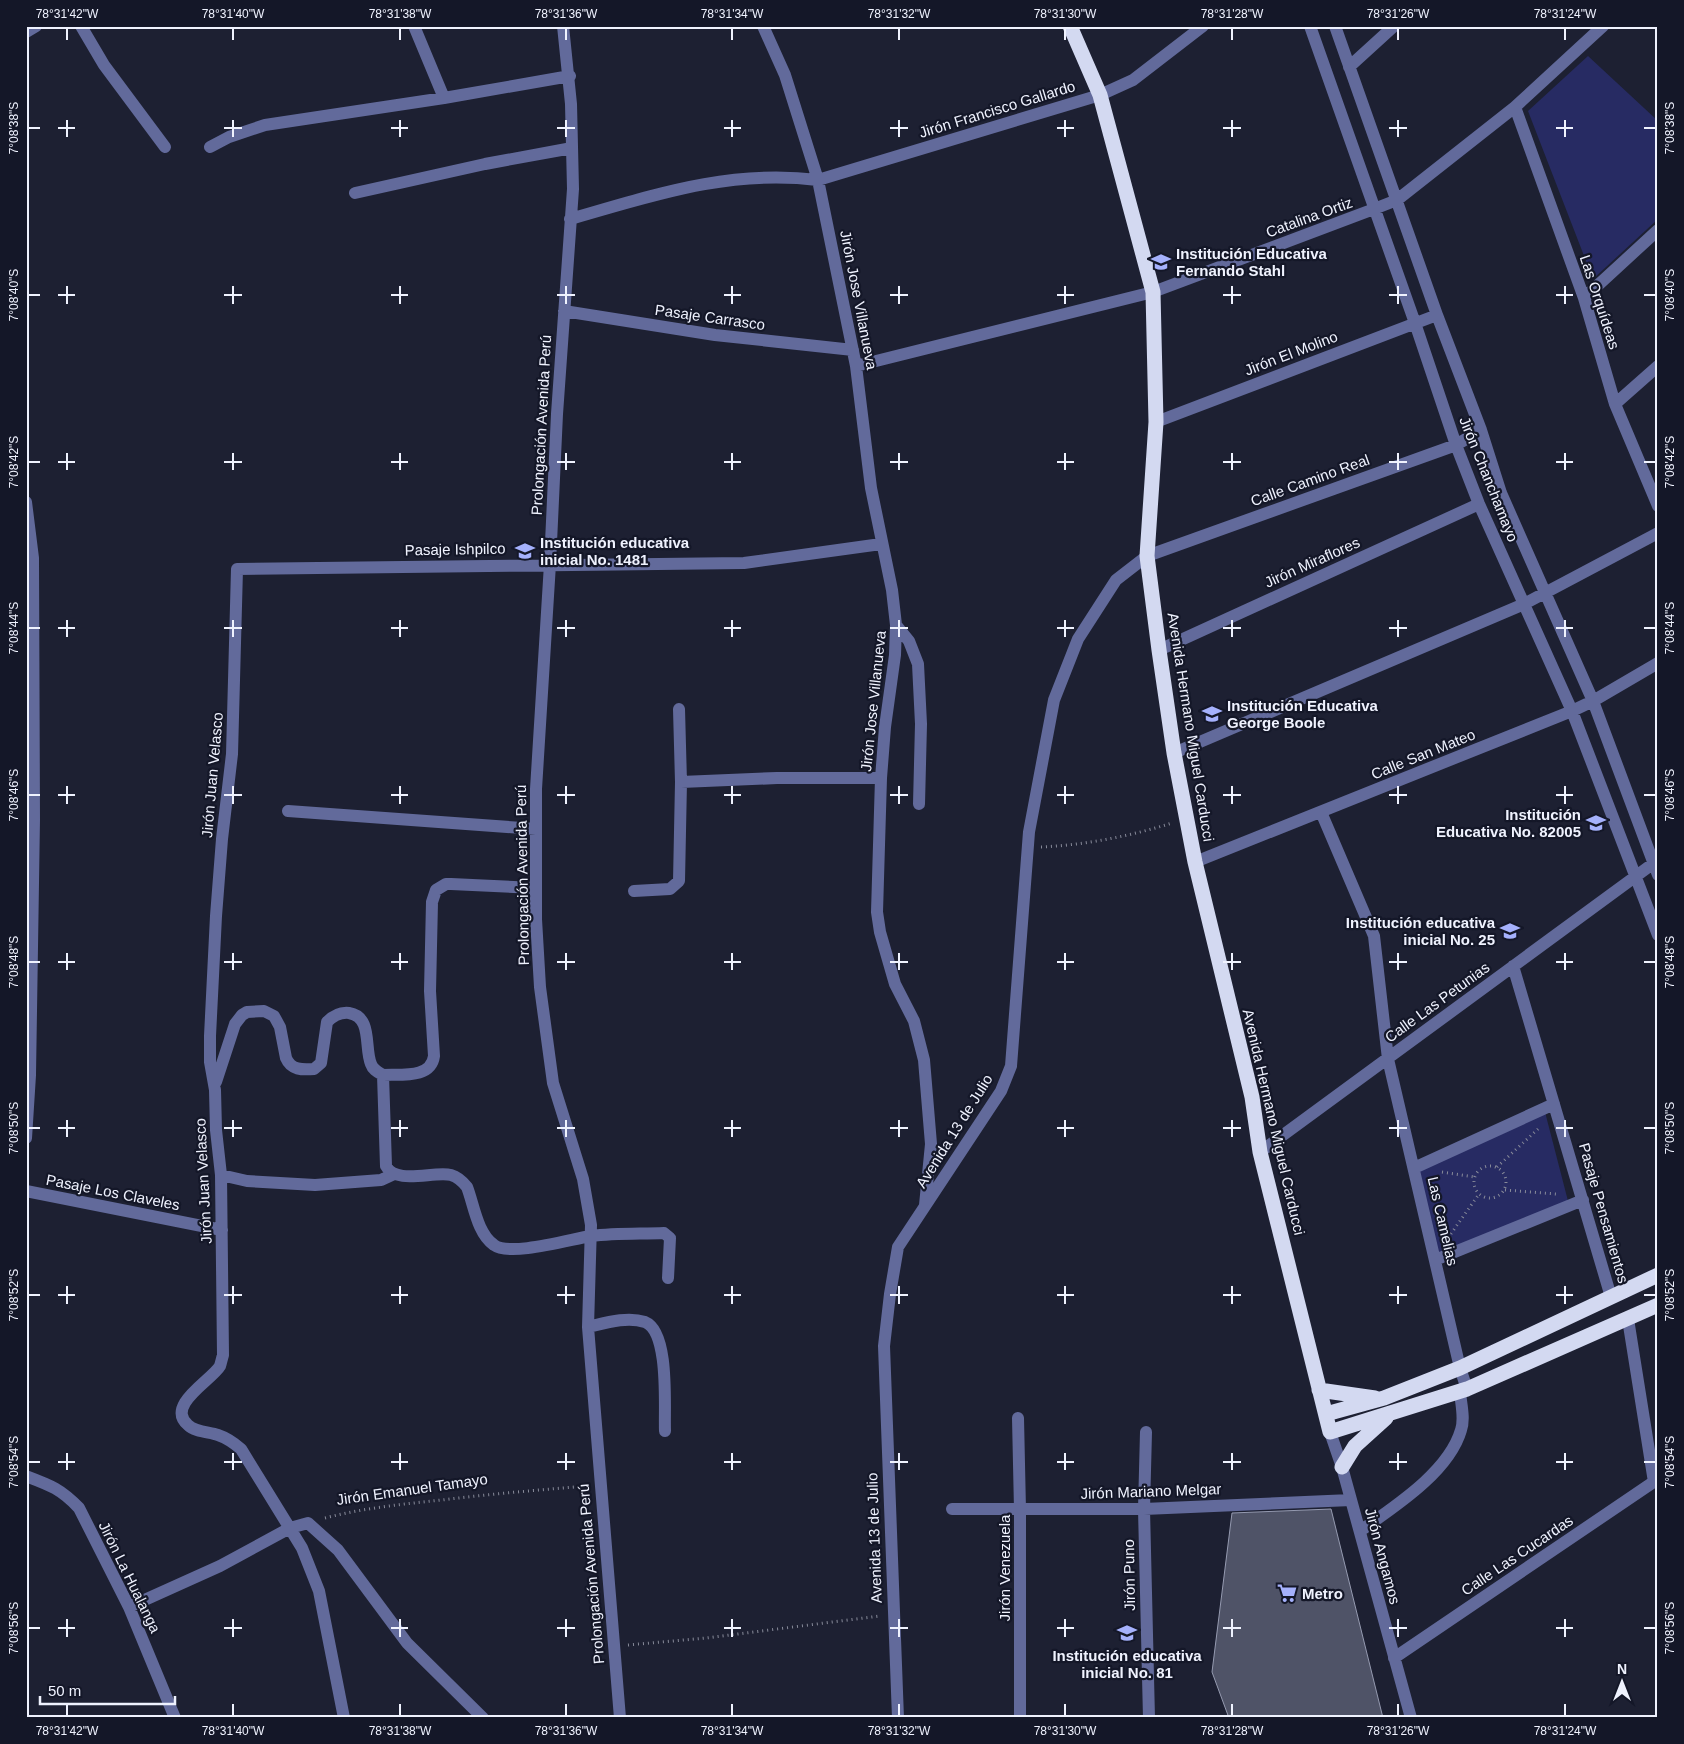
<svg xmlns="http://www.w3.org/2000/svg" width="1684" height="1744" font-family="Arial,sans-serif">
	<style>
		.green { fill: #272b63 }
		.building { fill: #4f5367; stroke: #969bb1 }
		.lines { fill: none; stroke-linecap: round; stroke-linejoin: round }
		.path { stroke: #888b9a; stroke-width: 3; stroke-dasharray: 1 4; stroke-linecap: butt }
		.minor { stroke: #626a9b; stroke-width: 12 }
		.highway { stroke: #d3d9f1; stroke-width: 15 }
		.ticks { fill: none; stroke: #eff2fe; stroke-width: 2 }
		.labels { text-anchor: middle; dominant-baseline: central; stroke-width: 4.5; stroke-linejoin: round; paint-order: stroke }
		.street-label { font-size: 15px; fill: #eff2fe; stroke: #141728 }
		.poi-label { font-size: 15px; font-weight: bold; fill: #eff2fe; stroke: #141728; text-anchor: start }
		.neatline { fill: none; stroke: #eff2fe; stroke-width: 2 }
		.ticks-label { font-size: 12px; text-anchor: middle; fill: #eff2fe }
	</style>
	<rect width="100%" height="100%" fill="#1d2032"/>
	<!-- green -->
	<path class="green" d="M1588 56 1658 121V219L1593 279 1528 111Z
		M1545 1112 1568 1201 1437 1254 1418 1168Z"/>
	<!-- building -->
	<path class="building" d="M1331 1509 1383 1718H1229L1212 1672 1232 1513Z"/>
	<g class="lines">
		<!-- path -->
		<path class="path" d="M1041 847C1085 845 1131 836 1172 823
			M1474 1182a16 16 0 1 1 32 0a16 16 0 1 1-32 0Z
			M1497 1167 1538 1129
			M1442 1172 1475 1177
			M1505 1190 1556 1194
			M1448 1238 1479 1194
			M325 1518C364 1508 403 1504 442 1500 490 1494 538 1490 587 1486
			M628 1645 706 1638 880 1616"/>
		<!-- minor -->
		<path class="minor" d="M81 26 104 65 165 147
			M414 26 444 98
			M563 26 571 104 573 189 557 414 550 564 536 789V919L540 987 553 1083 583 1179 591 1225 588 1327 620 1718
			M763 26 785 75 818 180 856 366 871 488 892 590 896 625 895 655 885 727 881 778 877 912 880 932 895 984 914 1021 924 1060 931 1144 925 1205
			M1310 26 1415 323 1456 445 1479 504 1572 711 1658 935
			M1335 26 1437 315 1481 430 1501 493 1593 701 1658 875
			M26 32 36 26
			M1349 67 1394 26
			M1515 107 1584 298 1615 404 1658 506
			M210 147 229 137 265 125 444 98 570 76
			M355 193 485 164 572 148
			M570 219C654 195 729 169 818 180L1100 95 1133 80 1203 26
			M1584 298 1658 230
			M564 311 715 335 853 350
			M856 366 1153 292 1374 209 1397 200 1515 107 1603 26
			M1615 404 1658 366
			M1156 422 1437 315
			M26 502 33 558 34 819 30 1075 26 1138
			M896 625 909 641 918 664 921 724 919 804
			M1159 650 1479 504
			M1174 753 1524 604 1658 533
			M681 782 777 778H881
			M288 811 536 829
			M1321 812 1374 936 1388 1059 1460 1368 1467 1389
			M1195 862 1572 711 1593 701 1658 663
			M634 891 670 889 679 881 681 782 679 709
			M1513 966 1611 1297
			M383 1075 386 1166C395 1185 434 1171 451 1175 458 1177 463 1182 467 1187 474 1205 477 1233 494 1245 510 1257 571 1239 591 1236 616 1233 640 1234 664 1233L670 1238 668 1278
			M216 1082 235 1024 242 1015 247 1012 264 1011 274 1016 280 1027 286 1058C291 1070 302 1070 314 1069L321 1063 327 1022C333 1016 340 1012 349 1013 373 1017 364 1048 371 1064 373 1070 378 1072 383 1075 401 1074 431 1079 434 1056L430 991 432 902 436 890 446 884H451L536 888
			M1260 1152 1658 860
			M1414 1168 1554 1104
			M221 1175 247 1181 315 1185 381 1180 394 1174
			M26 1191 222 1230
			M1435 1260 1583 1200
			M1628 1319 1654 1482
			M588 1327C605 1323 627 1316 645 1322 670 1332 664 1408 665 1431
			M1018 1418 1020 1510V1718
			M1146 1432 1144 1509 1149 1718
			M1330 1432 1342 1467 1411 1718
			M26 1476C50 1485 61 1489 79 1508L129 1607 175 1718
			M952 1509H1144L1351 1500
			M1360 1531C1394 1507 1449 1472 1461 1430 1465 1419 1461 1404 1460 1392
			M129 1607 220 1566 290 1528 308 1523 338 1550 407 1643 483 1718
			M1394 1658 1658 1479
			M344 1718 319 1591 302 1548 241 1449C234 1443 227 1438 218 1435 209 1432 195 1432 188 1425 165 1405 212 1380 220 1366 221 1363 222 1358 223 1355L221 1175 216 1130 215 1090 210 1062V1036L216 916 222 839 232 754 237 569 744 563 881 544
			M898 1718 884 1346 890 1294 898 1247 1001 1091 1011 1066 1029 832 1054 700 1078 639 1116 580 1147 556 1456 445 1481 430"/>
		<!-- highway -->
		<path class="highway" d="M1070 26 1100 95 1153 292 1156 422 1147 556 1159 650 1174 753 1195 862 1252 1097 1260 1152 1330 1432 1467 1389 1658 1305
			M1319 1390 1375 1398
			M1326 1414 1384 1398 1460 1368 1658 1275
			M1342 1467 1355 1446 1386 1418"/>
	</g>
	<!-- ticks -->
	<path class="ticks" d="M67 28V40M233 28V40M400 28V40M566 28V40M732 28V40M899 28V40M1065 28V40M1232 28V40M1398 28V40M1565 28V40M67 120V137M233 120V137M400 120V137M566 120V137M732 120V137M899 120V137M1065 120V137M1232 120V137M1398 120V137M1565 120V137M28 128H40M58 128H75M224 128H242M391 128H408M557 128H575M724 128H741M890 128H908M1057 128H1074M1223 128H1241M1389 128H1407M1556 128H1573M1644 128H1656M67 286V304M233 286V304M400 286V304M566 286V304M732 286V304M899 286V304M1065 286V304M1232 286V304M1398 286V304M1565 286V304M28 295H40M58 295H75M224 295H242M391 295H408M557 295H575M724 295H741M890 295H908M1057 295H1074M1223 295H1241M1389 295H1407M1556 295H1573M1644 295H1656M67 453V470M233 453V470M400 453V470M566 453V470M732 453V470M899 453V470M1065 453V470M1232 453V470M1398 453V470M1565 453V470M28 462H40M58 462H75M224 462H242M391 462H408M557 462H575M724 462H741M890 462H908M1057 462H1074M1223 462H1241M1389 462H1407M1556 462H1573M1644 462H1656M67 620V637M233 620V637M400 620V637M566 620V637M732 620V637M899 620V637M1065 620V637M1232 620V637M1398 620V637M1565 620V637M28 628H40M58 628H75M224 628H242M391 628H408M557 628H575M724 628H741M890 628H908M1057 628H1074M1223 628H1241M1389 628H1407M1556 628H1573M1644 628H1656M67 786V804M233 786V804M400 786V804M566 786V804M732 786V804M899 786V804M1065 786V804M1232 786V804M1398 786V804M1565 786V804M28 795H40M58 795H75M224 795H242M391 795H408M557 795H575M724 795H741M890 795H908M1057 795H1074M1223 795H1241M1389 795H1407M1556 795H1573M1644 795H1656M67 953V970M233 953V970M400 953V970M566 953V970M732 953V970M899 953V970M1065 953V970M1232 953V970M1398 953V970M1565 953V970M28 962H40M58 962H75M224 962H242M391 962H408M557 962H575M724 962H741M890 962H908M1057 962H1074M1223 962H1241M1389 962H1407M1556 962H1573M1644 962H1656M67 1120V1137M233 1120V1137M400 1120V1137M566 1120V1137M732 1120V1137M899 1120V1137M1065 1120V1137M1232 1120V1137M1398 1120V1137M1565 1120V1137M28 1128H40M58 1128H75M224 1128H242M391 1128H408M557 1128H575M724 1128H741M890 1128H908M1057 1128H1074M1223 1128H1241M1389 1128H1407M1556 1128H1573M1644 1128H1656M67 1286V1304M233 1286V1304M400 1286V1304M566 1286V1304M732 1286V1304M899 1286V1304M1065 1286V1304M1232 1286V1304M1398 1286V1304M1565 1286V1304M28 1295H40M58 1295H75M224 1295H242M391 1295H408M557 1295H575M724 1295H741M890 1295H908M1057 1295H1074M1223 1295H1241M1389 1295H1407M1556 1295H1573M1644 1295H1656M67 1453V1470M233 1453V1470M400 1453V1470M566 1453V1470M732 1453V1470M899 1453V1470M1065 1453V1470M1232 1453V1470M1398 1453V1470M1565 1453V1470M28 1462H40M58 1462H75M224 1462H242M391 1462H408M557 1462H575M724 1462H741M890 1462H908M1057 1462H1074M1223 1462H1241M1389 1462H1407M1556 1462H1573M1644 1462H1656M67 1619V1637M233 1619V1637M400 1619V1637M566 1619V1637M732 1619V1637M899 1619V1637M1065 1619V1637M1232 1619V1637M1398 1619V1637M1565 1619V1637M28 1628H40M58 1628H75M224 1628H242M391 1628H408M557 1628H575M724 1628H741M890 1628H908M1057 1628H1074M1223 1628H1241M1389 1628H1407M1556 1628H1573M1644 1628H1656M67 1704V1716M233 1704V1716M400 1704V1716M566 1704V1716M732 1704V1716M899 1704V1716M1065 1704V1716M1232 1704V1716M1398 1704V1716M1565 1704V1716"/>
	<!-- icons -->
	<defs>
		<symbol id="school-bare" viewBox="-9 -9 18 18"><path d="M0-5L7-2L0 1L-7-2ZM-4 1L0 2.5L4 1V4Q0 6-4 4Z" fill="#a5b1fc" stroke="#141728" stroke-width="2.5" paint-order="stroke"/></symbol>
		<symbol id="supermarket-bare" viewBox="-9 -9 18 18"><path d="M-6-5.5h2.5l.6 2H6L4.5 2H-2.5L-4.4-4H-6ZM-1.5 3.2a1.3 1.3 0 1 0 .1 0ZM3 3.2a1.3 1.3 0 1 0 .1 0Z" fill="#a5b1fc" stroke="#141728" stroke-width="2.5" paint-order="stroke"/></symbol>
	</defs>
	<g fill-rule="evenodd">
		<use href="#school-bare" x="1147" y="248" width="28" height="28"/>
		<use href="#school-bare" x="511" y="537" width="28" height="28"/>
		<use href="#school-bare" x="1198" y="700" width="28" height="28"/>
		<use href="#school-bare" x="1582" y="809" width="28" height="28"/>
		<use href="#school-bare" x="1496" y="917" width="28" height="28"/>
		<use href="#supermarket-bare" x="1273" y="1579" width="28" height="28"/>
		<use href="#school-bare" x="1113" y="1619" width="28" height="28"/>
	</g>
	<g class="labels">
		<!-- street labels -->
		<g class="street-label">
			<text transform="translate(997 109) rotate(-17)">Jirón Francisco Gallardo</text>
			<text transform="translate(1309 217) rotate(-20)">Catalina Ortiz</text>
			<text transform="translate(859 300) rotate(79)">Jirón Jose Villanueva</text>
			<text transform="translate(1600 302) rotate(72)">Las Orquídeas</text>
			<text transform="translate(710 317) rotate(8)">Pasaje Carrasco</text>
			<text transform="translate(1291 353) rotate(-21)">Jirón El Molino</text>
			<text transform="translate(541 425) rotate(-87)">Prolongación Avenida Perú</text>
			<text transform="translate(1489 479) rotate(68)">Jirón Chanchamayo</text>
			<text transform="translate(1310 480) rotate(-20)">Calle Camino Real</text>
			<text transform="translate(455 549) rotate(-1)">Pasaje Ishpilco</text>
			<text transform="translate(1312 562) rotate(-24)">Jirón Miraflores</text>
			<text transform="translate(873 701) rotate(-84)">Jirón Jose Villanueva</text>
			<text transform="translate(1191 727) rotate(81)">Avenida Hermano Miguel Carducci</text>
			<text transform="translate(1423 754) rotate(-22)">Calle San Mateo</text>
			<text transform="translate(212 775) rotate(-85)">Jirón Juan Velasco</text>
			<text transform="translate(522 875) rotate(-91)">Prolongación Avenida Perú</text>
			<text transform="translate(1437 1002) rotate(-36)">Calle Las Petunias</text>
			<text transform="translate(1274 1122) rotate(77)">Avenida Hermano Miguel Carducci</text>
			<text transform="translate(954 1131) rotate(-58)">Avenida 13 de Julio</text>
			<text transform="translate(203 1181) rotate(-93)">Jirón Juan Velasco</text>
			<text transform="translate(113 1192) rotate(11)">Pasaje Los Claveles</text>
			<text transform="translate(1604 1213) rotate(74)">Pasaje Pensamientos</text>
			<text transform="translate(1443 1221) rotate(77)">Las Camelias</text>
			<text transform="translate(412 1489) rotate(-8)">Jirón Emanuel Tamayo</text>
			<text transform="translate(1151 1491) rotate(-2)">Jirón Mariano Melgar</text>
			<text transform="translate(874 1538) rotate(-92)">Avenida 13 de Julio</text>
			<text transform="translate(1517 1555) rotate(-34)">Calle Las Cucardas</text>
			<text transform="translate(1383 1556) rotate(75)">Jirón Angamos</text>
			<text transform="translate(1004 1568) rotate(-90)">Jirón Venezuela</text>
			<text transform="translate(591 1574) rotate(-95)">Prolongación Avenida Perú</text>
			<text transform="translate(1129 1575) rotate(-91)">Jirón Puno</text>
			<text transform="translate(130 1577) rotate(64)">Jirón La Hualanga</text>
		</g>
		<!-- poi labels -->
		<g class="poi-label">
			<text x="1176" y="253">Institución Educativa<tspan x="1176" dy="17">Fernando Stahl</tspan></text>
			<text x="540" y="542">Institución educativa<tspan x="540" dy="17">inicial No. 1481</tspan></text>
			<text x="1227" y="705">Institución Educativa<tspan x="1227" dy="17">George Boole</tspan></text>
			<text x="1581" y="814" text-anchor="end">Institución<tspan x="1581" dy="17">Educativa No. 82005</tspan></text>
			<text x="1495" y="922" text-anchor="end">Institución educativa<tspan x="1495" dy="17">inicial No. 25</tspan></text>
			<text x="1302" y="1593">Metro</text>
			<text x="1127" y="1655" text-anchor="middle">Institución educativa<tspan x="1127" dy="17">inicial No. 81</tspan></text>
		</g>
	</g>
	<!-- border -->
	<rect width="1684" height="1744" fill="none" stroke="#141728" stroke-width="55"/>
	<!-- north arrow -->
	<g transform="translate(1622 1682)" stroke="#141728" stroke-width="4" paint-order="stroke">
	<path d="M0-4L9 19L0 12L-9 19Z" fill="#eff2fe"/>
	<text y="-8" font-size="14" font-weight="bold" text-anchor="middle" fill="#eff2fe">N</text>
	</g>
	<!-- scale -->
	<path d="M40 1696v8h135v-8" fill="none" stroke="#eff2fe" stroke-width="2.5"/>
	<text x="48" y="1696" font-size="15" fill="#eff2fe" stroke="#141728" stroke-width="4" paint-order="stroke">50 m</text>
	<rect x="28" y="28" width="1628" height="1688" class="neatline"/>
	<g class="ticks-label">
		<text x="67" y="18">78°31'42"W</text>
		<text x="233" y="18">78°31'40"W</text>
		<text x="400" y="18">78°31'38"W</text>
		<text x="566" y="18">78°31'36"W</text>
		<text x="732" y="18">78°31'34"W</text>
		<text x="899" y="18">78°31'32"W</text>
		<text x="1065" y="18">78°31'30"W</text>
		<text x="1232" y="18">78°31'28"W</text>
		<text x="1398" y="18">78°31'26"W</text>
		<text x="1565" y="18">78°31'24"W</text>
		<text transform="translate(14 128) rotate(-90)" y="4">7°08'38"S</text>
		<text transform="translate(1670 128) rotate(-90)" y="4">7°08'38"S</text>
		<text transform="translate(14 295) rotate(-90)" y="4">7°08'40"S</text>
		<text transform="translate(1670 295) rotate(-90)" y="4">7°08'40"S</text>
		<text transform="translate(14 462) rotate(-90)" y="4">7°08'42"S</text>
		<text transform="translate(1670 462) rotate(-90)" y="4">7°08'42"S</text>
		<text transform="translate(14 628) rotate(-90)" y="4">7°08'44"S</text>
		<text transform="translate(1670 628) rotate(-90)" y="4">7°08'44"S</text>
		<text transform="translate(14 795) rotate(-90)" y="4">7°08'46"S</text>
		<text transform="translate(1670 795) rotate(-90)" y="4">7°08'46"S</text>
		<text transform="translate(14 962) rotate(-90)" y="4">7°08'48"S</text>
		<text transform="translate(1670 962) rotate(-90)" y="4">7°08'48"S</text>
		<text transform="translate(14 1128) rotate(-90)" y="4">7°08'50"S</text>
		<text transform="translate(1670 1128) rotate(-90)" y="4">7°08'50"S</text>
		<text transform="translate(14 1295) rotate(-90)" y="4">7°08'52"S</text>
		<text transform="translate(1670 1295) rotate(-90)" y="4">7°08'52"S</text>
		<text transform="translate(14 1462) rotate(-90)" y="4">7°08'54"S</text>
		<text transform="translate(1670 1462) rotate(-90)" y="4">7°08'54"S</text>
		<text transform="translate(14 1628) rotate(-90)" y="4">7°08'56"S</text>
		<text transform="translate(1670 1628) rotate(-90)" y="4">7°08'56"S</text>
		<text x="67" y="1735">78°31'42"W</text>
		<text x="233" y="1735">78°31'40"W</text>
		<text x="400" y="1735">78°31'38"W</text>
		<text x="566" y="1735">78°31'36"W</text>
		<text x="732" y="1735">78°31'34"W</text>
		<text x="899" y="1735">78°31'32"W</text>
		<text x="1065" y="1735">78°31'30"W</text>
		<text x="1232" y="1735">78°31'28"W</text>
		<text x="1398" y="1735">78°31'26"W</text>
		<text x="1565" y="1735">78°31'24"W</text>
	</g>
</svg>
